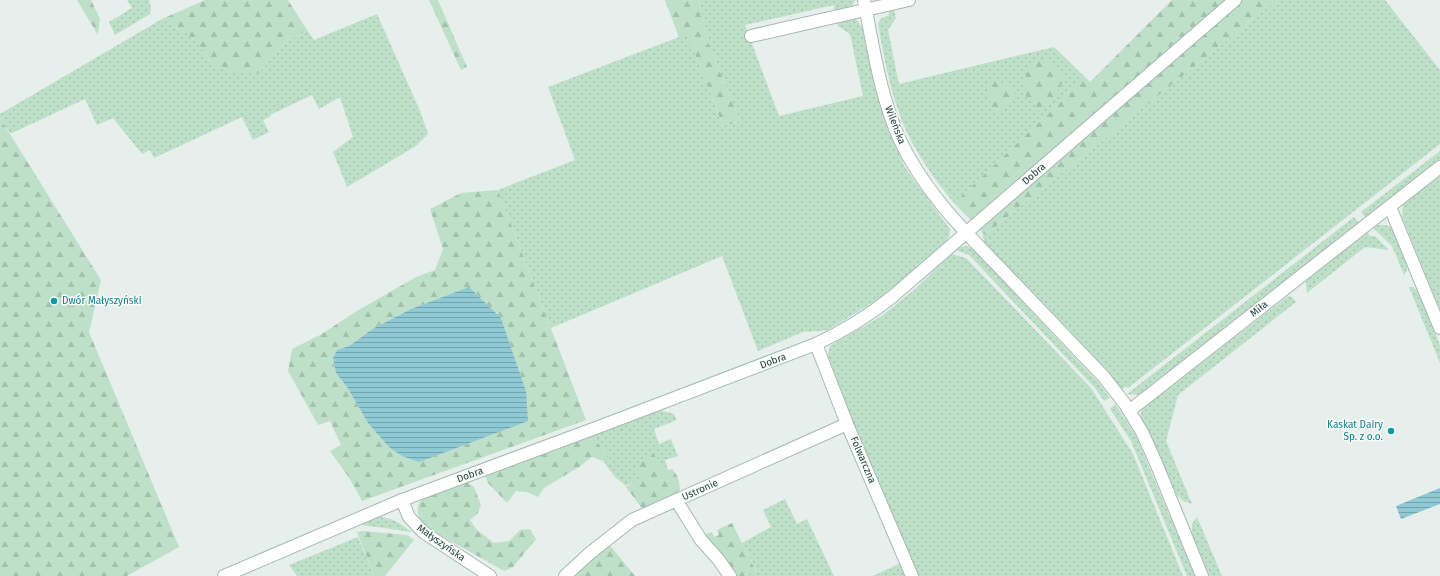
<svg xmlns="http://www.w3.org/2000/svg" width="1440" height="576" font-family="'Fira Sans',sans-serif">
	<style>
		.green { fill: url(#green-dots) }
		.forest { fill: url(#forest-firs); fill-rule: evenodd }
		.water { fill: url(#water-rules) }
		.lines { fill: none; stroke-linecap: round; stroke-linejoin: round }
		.street-casing { stroke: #a8b8b2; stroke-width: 14 }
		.secondary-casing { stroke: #a4bbb3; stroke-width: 14 }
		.street { stroke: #fff; stroke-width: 12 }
		.secondary { stroke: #fff; stroke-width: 12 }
		.culture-dot { fill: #0f9aa8; stroke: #f7fbf9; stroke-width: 1.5 }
		.labels { text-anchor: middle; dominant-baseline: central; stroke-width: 3; stroke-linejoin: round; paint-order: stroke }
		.street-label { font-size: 10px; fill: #24423a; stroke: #f7fbf9 }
		.culture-label { font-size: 10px; fill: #0d838f; stroke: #f7fbf9; text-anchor: start }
	</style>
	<defs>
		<pattern id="green-dots" width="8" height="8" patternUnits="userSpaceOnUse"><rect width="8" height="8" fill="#bfe0c8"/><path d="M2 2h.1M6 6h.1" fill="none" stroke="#a4c1ad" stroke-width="1.8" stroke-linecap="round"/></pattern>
		<pattern id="forest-firs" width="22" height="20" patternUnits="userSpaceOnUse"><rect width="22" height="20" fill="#bfe0c8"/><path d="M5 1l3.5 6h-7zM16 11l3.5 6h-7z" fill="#a4c1ad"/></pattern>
		<pattern id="water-rules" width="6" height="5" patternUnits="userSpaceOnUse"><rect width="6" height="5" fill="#8ec9d4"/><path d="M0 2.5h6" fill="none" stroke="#74a5ad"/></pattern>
	</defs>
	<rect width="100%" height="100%" fill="#e6efeb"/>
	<!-- green -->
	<path class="green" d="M127 0H149L151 8 150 14 115 35 109 22 132 8Z
		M699 0H855L852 7 835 12 834 5 745 25 779 116 863 96 850 34 838 26 837 21 852 18 856 19 862 27 875 89 886 125 906 169 950 229 949 237 940 250 878 299 828 330 803 332 758 351 722 256 551 328 498 190 575 160 548 87 679 37 688 36 723 126 740 121 708 42Z
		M1277 0H1385L1440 70V144L1128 388 1125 387 1122 390 1109 374 984 242 982 232 985 235Z
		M894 10 896 18 888 30 899 84 1054 47 1086 78 954 203C934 179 914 151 902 121 890 90 884 57 878 24L880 19 889 15 888 11Z
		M377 14 420 111 428 134 416 146 347 187 333 152 353 137 340 97 319 109 312 95 270 115 271 116 263 120 269 132 253 140 242 117 154 158 150 150 142 154 113 118 97 125 85 99 12 133H10L0 118V114L162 19 186 33 200 46 214 67 258 74 286 42 307 30 314 40Z
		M1440 151V160L1366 218 1361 212Z
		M1440 176V310L1402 217 1403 204Z
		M1354 217 1359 223 1139 395 1127 394Z
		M1378 225C1383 225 1387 225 1391 227 1396 231 1408 263 1407 269 1407 271 1405 274 1404 275L1392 246 1373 228Z
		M1367 232 1370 236H1375L1389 250 1365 247 1307 293 1306 281Z
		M966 246 973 249 1100 384 1110 398 1104 401 1095 388 969 255 956 250 958 248Z
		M951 254 966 258 1091 388 1133 454 1183 576H917L853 425 828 355 830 346 880 317 913 291Z
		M1409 287H1413L1418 291 1440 345V363Z
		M1288 296 1292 297 1296 302 1178 395 1166 441 1192 504 1183 501 1176 494 1151 437 1142 422 1141 414 1142 409Z
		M1115 404 1136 436 1195 576H1187L1131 441 1110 409Z
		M659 410 674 414 677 420 654 429 659 444 671 439 678 456 665 460 668 470 659 464 653 452 641 479 626 486 615 477 603 461 612 462 592 435Z
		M785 499 797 524 807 519 834 576H744L756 570 742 543 771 527 763 510Z
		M378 517C391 516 402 525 412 532L362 525 361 523Z
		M1197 517 1222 576H1210L1192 534V524Z
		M358 537 374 576H297L289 565Z
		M901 563 906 576H873Z"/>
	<!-- forest -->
	<path class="forest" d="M77 0H91L100 19 98 35Z
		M205 0H288L307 30 286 42 258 74 232 72 214 67 200 46 186 33 162 19Z
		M429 0H438L467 67 461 70Z
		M665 0H699L708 42 740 121 723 126 688 37H679Z
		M1172 0H1277L985 235 954 203 1086 78 1090 82Z
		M1043 59 1056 64 1064 79C1057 94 1052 103 1037 111L1035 101 1026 97C1025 79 1023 65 1043 59Z
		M998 80 1009 87 1017 97 994 114 988 96 990 82Z
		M0 118 101 280 89 332 179 547 127 576H0Z
		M498 190 586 420 362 501 350 479 330 451 341 445 330 421 318 425 288 371 292 349 320 335 357 311 416 277 435 270 443 249 430 209 461 193ZM469 287 501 318 526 391 368 423 347 387 336 373 333 358 337 350 349 346 374 328 411 309Z
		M592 435 612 462 603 461 592 457 579 467 544 488 538 497 527 492 516 491 507 503 488 483 485 475Z
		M653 452 659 464 668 470 672 469C679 476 680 484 680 494L644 511 626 487 640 479 637 468 643 458Z
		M466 482 474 487 481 505 478 513 470 520 477 530 494 543 509 541 520 530 530 529 536 539 513 567 504 571 424 526C417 518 415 507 422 499Z
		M732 523 756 571 744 576H736L729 564 706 539V534L712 532 714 537 719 535 717 530Z
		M363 531 407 535 414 540 385 576H374L357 532Z
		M608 543 635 576H571Z"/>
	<!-- water -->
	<path class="water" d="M469 287 501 318 526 391 528 421 419 462 402 456 389 447 368 423 347 387 336 373 333 358 337 350 349 346 374 328 411 309Z
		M1440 488V504L1401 519 1396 506Z"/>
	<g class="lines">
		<defs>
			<path id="street" d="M864 0C873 46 880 95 899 138 923 190 962 229 1001 269 1035 305 1070 341 1104 377L1125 404 1142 432 1156 463 1202 576
				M751 36 909 0
				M1390 207 1440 328
				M816 344 847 424 912 576
				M1129 411 1440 167
				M402 500 409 517 423 532 490 576
				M676 500 701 540 718 559 730 576
				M565 576 590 553 632 520 847 424"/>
			<path id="secondary" d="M224 576 402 500 601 426 816 344C844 331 868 316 892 297L1235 0"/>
		</defs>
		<!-- street casing -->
		<use href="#street" class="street-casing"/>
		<!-- secondary casing -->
		<use href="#secondary" class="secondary-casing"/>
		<!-- street -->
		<use href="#street" class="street"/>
		<!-- secondary -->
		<use href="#secondary" class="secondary"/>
	</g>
	<!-- markers -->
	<g class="culture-dot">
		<circle cx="54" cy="301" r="4"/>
		<circle cx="1391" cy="431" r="4"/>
	</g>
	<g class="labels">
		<!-- street labels -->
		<g class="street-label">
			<text transform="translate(895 125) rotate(69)">Wileńska</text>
			<text transform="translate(1034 174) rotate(-41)">Dobra</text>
			<text transform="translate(1259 309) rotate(-38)">Miła</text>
			<text transform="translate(773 361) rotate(-21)">Dobra</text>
			<text transform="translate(863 460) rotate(67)">Folwarczna</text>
			<text transform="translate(470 475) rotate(-20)">Dobra</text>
			<text transform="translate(700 490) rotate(-24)">Ustronie</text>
			<text transform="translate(441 543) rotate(35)">Małyszyńska</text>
		</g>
		<!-- culture labels -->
		<g class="culture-label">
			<text x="62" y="301">Dwór Małyszyński</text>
			<text x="1383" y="425" text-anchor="end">Kaskat Dairy<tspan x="1383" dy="12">Sp. z o.o.</tspan></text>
		</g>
	</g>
</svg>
